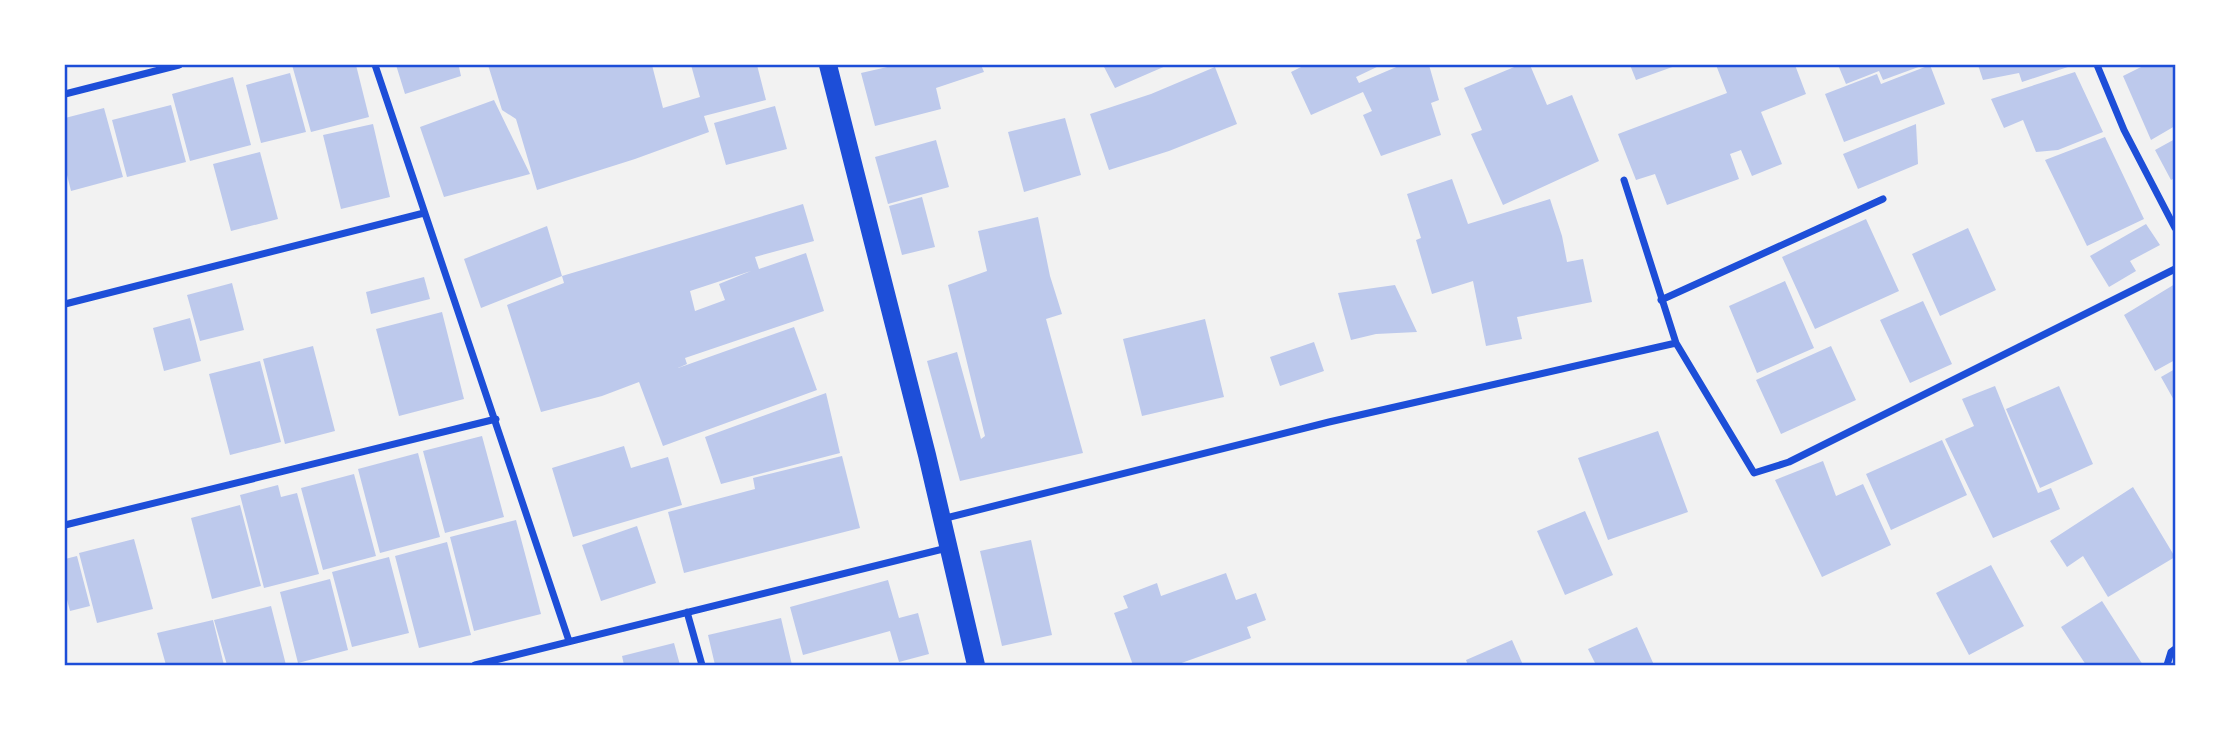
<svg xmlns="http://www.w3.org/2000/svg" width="2240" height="730" font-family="'Work Sans',sans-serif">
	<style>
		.building { fill: #bdc9ec; fill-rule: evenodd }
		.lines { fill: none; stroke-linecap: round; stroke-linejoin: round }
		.minor { stroke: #1d4ed8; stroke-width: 7 }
		.primary { stroke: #1d4ed8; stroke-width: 18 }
		.neatline { fill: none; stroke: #1d4ed8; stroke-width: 2.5 }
	</style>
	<rect width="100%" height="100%" fill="#f2f2f2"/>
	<!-- building -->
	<path class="building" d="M292 65H356L369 117 311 132Z
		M396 65H465L459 67 461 76 405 94Z
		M488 65H652L663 108 700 97 691 65H757L766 100 704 116 709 132 635 159 537 190 516 119 502 110Z
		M896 65H981L984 72 936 88 941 109 875 126 861 73Z
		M1103 65H1168L1115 88Z
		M1305 65H1381L1356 77 1359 83 1401 65H1429L1439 100 1431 103 1441 135 1381 156 1363 115 1372 111 1363 92 1311 115 1291 72Z
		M1519 65H1530L1547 105 1572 95 1599 161 1503 205 1471 134 1482 130 1464 88Z
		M1630 65H1678L1636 80Z
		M1716 65H1795L1806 94 1761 112 1782 164 1752 176 1741 150 1730 154 1739 179 1667 205 1655 174 1636 180 1618 134 1727 93Z
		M1838 65H1924L1883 80 1879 71 1846 84Z
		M1930 65 1945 104 1844 142 1825 94 1877 74 1881 84Z
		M1978 65H2074L2022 82 2019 73 1983 80Z
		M2145 65H2175V126L2151 140 2123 76Z
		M1215 67 1237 124 1169 151 1109 170 1090 114 1151 94Z
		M2075 72 2103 132 2058 150 2036 152 2023 120 2004 128 1991 99Z
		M290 73 306 132 261 143 246 85Z
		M233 77 251 145 190 161 172 94Z
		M494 100 530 174 444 197 420 127Z
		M171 105 186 162 127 177 112 120Z
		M775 106 787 149 726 165 714 123Z
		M104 108 123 177 71 191 65 167V118Z
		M1065 118 1081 175 1024 192 1008 132Z
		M373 124 390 197 341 209 323 135Z
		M1916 124 1918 164 1858 189 1843 154Z
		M2105 137 2144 219 2087 246 2045 160Z
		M2175 139V178L2171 180 2155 150Z
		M936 140 949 187 888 204 875 157Z
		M260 152 278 219 231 231 213 164Z
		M1452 179 1468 224 1550 199 1562 236 1567 262 1583 259 1592 302 1517 317 1522 339 1486 346 1473 281 1432 294 1416 240 1421 238 1407 194Z
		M922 197 935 247 902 255 889 206Z
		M803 204 814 241 755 257 759 269 806 253 824 311 685 358 687 364 678 368 794 327 817 390 663 446 639 382 602 396 541 412 507 305 564 283 562 276 481 308 464 259 547 226 562 276ZM751 271 719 284 725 300 695 311 690 291Z
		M1038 217 1050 276 1062 314 1046 319 1083 453 960 481 927 361 957 352 981 439 985 436 948 285 987 271 978 231Z
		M1866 219 1899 291 1815 329 1782 257Z
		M2146 224 2160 245 2130 261 2136 271 2109 287 2090 256Z
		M1968 228 1996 290 1940 316 1912 254Z
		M424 277 430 299 371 314 366 292Z
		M1785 281 1814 348 1757 373 1729 306Z
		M232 283 244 330 200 341 187 295Z
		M2175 284V360L2155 371 2124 315Z
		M1395 285 1417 332 1376 334 1351 340 1338 293Z
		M1923 301 1952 364 1910 383 1880 320Z
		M442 312 464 399 399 416 376 329Z
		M190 318 201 361 164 371 153 328Z
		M1205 319 1224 397 1142 416 1123 339Z
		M1314 342 1324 371 1280 386 1270 357Z
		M313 346 335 431 285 444 263 359Z
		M1831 346 1856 400 1781 434 1756 380Z
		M260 361 281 442 230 455 209 374Z
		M2175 369V402L2161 377Z
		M1995 386 2038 493 2051 488 2060 509 1993 538 1945 439 1974 426 1962 399Z
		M2059 386 2093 464 2040 488 2006 409Z
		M826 393 840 453 721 484 705 437Z
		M1658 431 1688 512 1608 540 1578 458Z
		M482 436 504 517 445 533 423 451Z
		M1942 440 1967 495 1891 530 1866 474Z
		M624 446 631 468 668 457 682 505 573 537 552 468Z
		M418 453 440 537 380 553 358 469Z
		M842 456 860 528 684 573 668 512 755 489 753 478Z
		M1823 461 1836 496 1863 484 1891 545 1822 577 1775 480Z
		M354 474 376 556 323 570 301 488Z
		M278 485 281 497 297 493 319 574 264 588 240 495Z
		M2133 487 2175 557 2108 597 2083 556 2067 567 2050 541Z
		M240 505 261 586 212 599 191 518Z
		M1585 511 1613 575 1565 595 1537 531Z
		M516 520 541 614 474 631 450 537Z
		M637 526 656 583 601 601 582 545Z
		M134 539 153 609 97 623 79 553Z
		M1031 540 1052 635 1002 646 980 551Z
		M447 542 471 635 419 648 395 556Z
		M77 556 90 606 70 611 65 592V559Z
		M389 557 409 633 352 647 332 572Z
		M1991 565 2024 626 1969 655 1936 593Z
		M1226 573 1236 600 1256 593 1266 620 1247 627 1251 638 1176 665H1133L1114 613 1128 608 1123 596 1157 583 1161 596Z
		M330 579 348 650 298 663 280 592Z
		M888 580 899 618 918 613 929 654 899 662 890 631 803 655 790 607Z
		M2102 601 2143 665H2086L2061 627Z
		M271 606 286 665H227L214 620Z
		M781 618 792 665H715L708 635Z
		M213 620 224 665H166L157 633Z
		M1637 627 1654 665H1596L1588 649Z
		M1512 640 1523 665H1468L1466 660Z
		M674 643 680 665H624L622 656Z"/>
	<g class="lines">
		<!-- minor -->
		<path class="minor" d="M375 65 569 641
			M2097 65 2124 130 2175 228
			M65 94 179 65
			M1624 180 1676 343 1754 473 1789 462 2175 269
			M1661 300 1883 199
			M65 304 424 213
			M942 519 1329 422 1676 343
			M65 525 496 419
			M687 612 702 665
			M475 665 947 548
			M2167 665 2171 652 2175 649"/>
		<!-- primary -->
		<path class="primary" d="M828 65 927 455 976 665"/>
	</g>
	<!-- border -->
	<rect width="2240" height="730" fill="none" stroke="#ffffff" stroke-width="133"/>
	<rect x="66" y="66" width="2108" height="598" class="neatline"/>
</svg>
